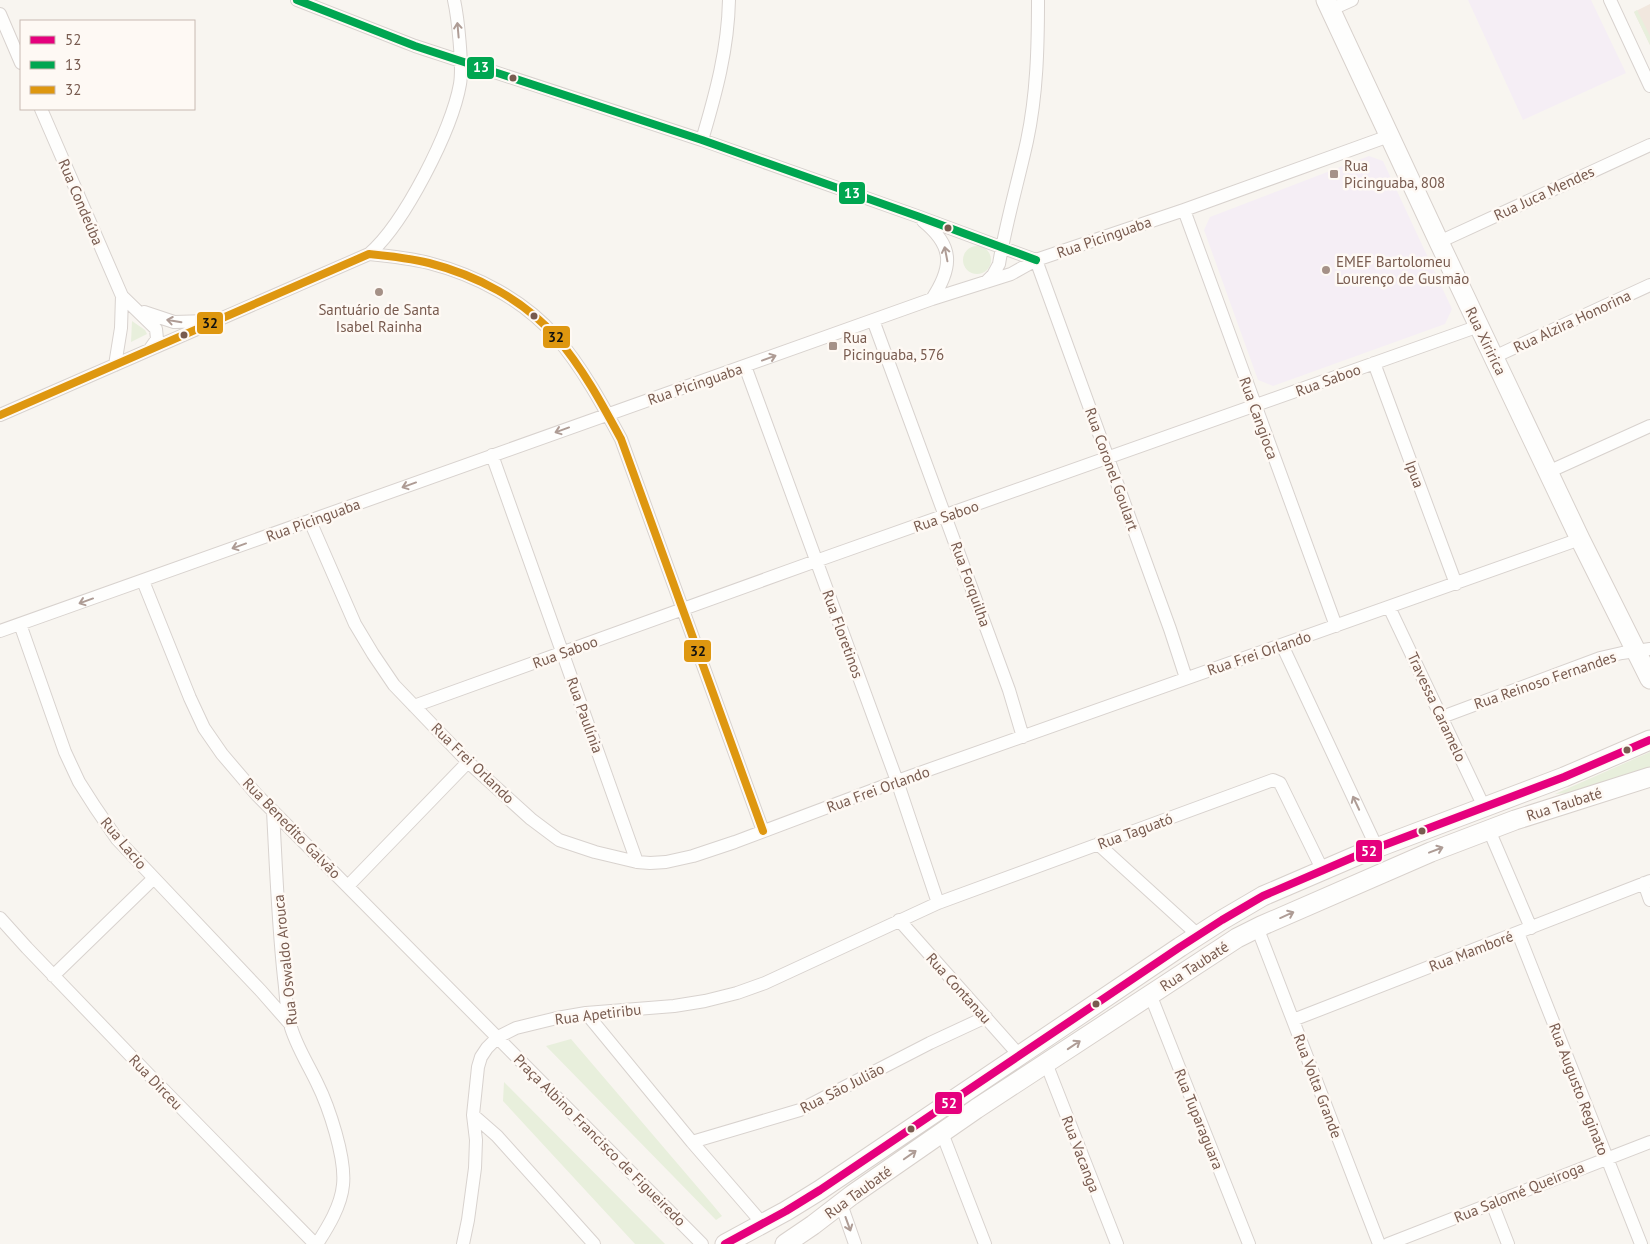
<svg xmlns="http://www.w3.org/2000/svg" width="1650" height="1244" font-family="'PT Sans',sans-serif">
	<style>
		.residential { fill: #f1e7de }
		.education { fill: #f5eef5 }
		.green { fill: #e8efdc }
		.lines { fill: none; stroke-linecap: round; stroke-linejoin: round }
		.street-casing { stroke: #d8d2ce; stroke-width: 14 }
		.secondary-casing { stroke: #d8d1cc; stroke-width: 21 }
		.street { stroke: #fefefd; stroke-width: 12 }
		.secondary { stroke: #fefefd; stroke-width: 19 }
		.bus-1-casing { stroke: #fef9f4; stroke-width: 11 }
		.bus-2-casing { stroke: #fef9f4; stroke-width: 11 }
		.bus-3-casing { stroke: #fef9f4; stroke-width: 11 }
		.bus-1 { stroke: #e5007d; stroke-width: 8 }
		.bus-2 { stroke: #00a651; stroke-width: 8 }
		.bus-3 { stroke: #de9710; stroke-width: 8 }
		.oneway { stroke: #ae9c95 }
		.bus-dot { fill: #785b4f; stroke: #fef9f4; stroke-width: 2 }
		.poi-dot { fill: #a59187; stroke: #fef9f4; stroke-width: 2 }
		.labels { text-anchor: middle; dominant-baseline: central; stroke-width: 5; stroke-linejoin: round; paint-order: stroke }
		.poi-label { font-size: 15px; fill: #785b4f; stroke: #fef9f4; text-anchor: start }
		.street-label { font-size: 15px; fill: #785b4f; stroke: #fef9f4 }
		.line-badge { stroke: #fef9f4; stroke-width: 2 }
		.badge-label { font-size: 14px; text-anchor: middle; font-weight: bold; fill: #fff }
		.pale-badge-label { font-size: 14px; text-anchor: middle; font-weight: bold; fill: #111 }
	</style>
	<rect width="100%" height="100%" fill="#f8f5f0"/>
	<!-- residential -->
	<path class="residential" d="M1650 4V45L1634 12Z"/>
	<!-- education -->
	<path class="education" d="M1468 0H1591L1626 73 1523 120Z
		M1369 156 1383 161 1452 309 1445 324 1273 386 1258 380 1204 230 1210 217Z"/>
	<!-- green -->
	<path class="green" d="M1637 10 1650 36V45L1634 12Z
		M963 260a14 14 0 1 1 28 0a14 14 0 1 1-28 0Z
		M132 321 145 330 147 334 131 342Z
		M1650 752V769L1577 792 1555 794Z
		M571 1039 712 1204 722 1216 716 1220 546 1046Z
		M504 1082 665 1244H635L503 1101Z"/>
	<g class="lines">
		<defs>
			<path id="street" d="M297 0 415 46 702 140 917 216 1036 260
				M1610 0 1650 86
				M1330 10 1352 0
				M0 14 21 63
				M41 109 122 296 156 329 157 339 150 349
				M702 140C716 93 728 49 729 0
				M1184 210 1336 626
				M923 221C954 246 953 267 932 299
				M1439 242 1650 145
				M369 254C404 224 452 130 460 84 463 66 458 18 454 0
				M1036 260 1170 629 1186 678
				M986 282 993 275 999 264C1006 222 1018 182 1027 141 1037 94 1038 47 1038 0
				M144 312 174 322 208 321
				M873 320 1009 690 1023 737
				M1494 357 1650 285
				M1374 363 1456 584
				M115 365 121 328 122 296
				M745 366 897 781 938 903
				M0 415 369 254C389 256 409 258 429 263 476 275 524 300 556 337 582 367 602 404 621 439L763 831
				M492 455 637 862
				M1548 472 1650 426
				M310 521 355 624 373 654 394 685 468 762 531 819 559 840 595 852 637 862 650 863 666 862 693 856 735 842 897 781 1580 539
				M143 581 190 698 204 728 222 754 257 795 702 1244
				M1389 607 1484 807
				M20 624 65 752 79 782 95 807 117 839 261 991 290 1024
				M0 631 932 299 1011 274 1036 260 1184 210 1389 136
				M1282 645 1377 848
				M414 706 816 561 1479 326
				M1442 717 1600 658 1622 653 1650 649
				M273 811C276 867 278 923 284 978 286 993 286 1009 290 1024 295 1044 308 1064 317 1083 329 1107 346 1158 343 1185 341 1206 328 1227 317 1244
				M1489 830 1531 928
				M1098 844 1198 935
				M1644 883 1650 900
				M348 886 468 762
				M0 918 27 948 154 1080 315 1244
				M899 920 1019 1055
				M1257 927 1379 1244
				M1518 933 1641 1244
				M53 976 154 878
				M1150 994 1249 1244
				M586 1013 692 1142 763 1224
				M1293 1020 1650 881
				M1046 1063 1117 1244
				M473 1115 497 1136 594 1244
				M942 1133 985 1244
				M692 1142 800 1110 930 1043 986 1017
				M1492 1203 1508 1244
				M841 1204 855 1244
				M463 1244 468 1220 475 1168 476 1140 473 1115 478 1067 481 1057 487 1048 498 1037 516 1028 557 1018 586 1013 674 1006 705 1001 737 993 765 983 938 903 1273 780 1280 783 1323 871
				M1388 1244 1650 1142"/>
			<path id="secondary" d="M1326 0 1439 242 1580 539 1650 679
				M725 1244 786 1211 820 1190 1180 947 1222 920 1263 896 1363 853 1564 777 1650 740
				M785 1244 813 1225 852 1195 976 1109 1237 938 1261 926 1431 852 1515 820 1650 777"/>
		</defs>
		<!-- street casing -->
		<use href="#street" class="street-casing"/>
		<!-- secondary casing -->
		<use href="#secondary" class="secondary-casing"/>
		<!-- street -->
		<use href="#street" class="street"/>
		<!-- secondary -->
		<use href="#secondary" class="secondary"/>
		<defs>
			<path id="bus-1" d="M725 1244 786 1211 820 1190 1180 947 1222 920 1263 896 1363 853 1564 777 1650 740"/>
			<path id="bus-2" d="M297 0 415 46 702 140 917 216 1036 260"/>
			<path id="bus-3" d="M0 415 369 254C389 256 409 258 429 263 476 275 524 300 556 337 582 367 602 404 621 439L763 831"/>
		</defs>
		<!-- bus-1 casing -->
		<use href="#bus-1" class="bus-1-casing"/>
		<!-- bus-2 casing -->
		<use href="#bus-2" class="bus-2-casing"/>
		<!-- bus-3 casing -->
		<use href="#bus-3" class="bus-3-casing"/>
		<!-- bus-1 -->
		<use href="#bus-1" class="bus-1"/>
		<!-- bus-2 -->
		<use href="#bus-2" class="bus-2"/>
		<!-- bus-3 -->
		<use href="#bus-3" class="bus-3"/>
	</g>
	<!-- one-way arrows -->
	<defs><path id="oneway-shaft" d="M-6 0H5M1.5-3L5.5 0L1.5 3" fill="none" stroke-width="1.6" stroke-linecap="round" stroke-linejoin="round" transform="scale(1.25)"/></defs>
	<g class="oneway">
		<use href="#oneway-shaft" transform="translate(458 30) rotate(-95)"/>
		<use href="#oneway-shaft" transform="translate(946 254) rotate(-101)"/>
		<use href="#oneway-shaft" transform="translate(174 321) rotate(-171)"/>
		<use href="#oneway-shaft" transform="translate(769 358) rotate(-20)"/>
		<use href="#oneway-shaft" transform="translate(562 430) rotate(160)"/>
		<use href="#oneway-shaft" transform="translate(409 485) rotate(160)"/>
		<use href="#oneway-shaft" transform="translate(239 546) rotate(160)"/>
		<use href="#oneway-shaft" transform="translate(86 601) rotate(160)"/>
		<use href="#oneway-shaft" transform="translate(1356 803) rotate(-115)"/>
		<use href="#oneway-shaft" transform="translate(1436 850) rotate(-21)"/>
		<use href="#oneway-shaft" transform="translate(1287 915) rotate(-24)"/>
		<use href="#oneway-shaft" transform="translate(1074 1045) rotate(-34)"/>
		<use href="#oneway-shaft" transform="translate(910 1155) rotate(-35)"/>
		<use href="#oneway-shaft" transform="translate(848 1224) rotate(70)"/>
	</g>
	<!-- markers -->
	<g class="bus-dot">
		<circle cx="513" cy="78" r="4.5"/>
		<circle cx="948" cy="228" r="4.5"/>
		<circle cx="534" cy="316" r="4.5"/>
		<circle cx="184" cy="335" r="4.5"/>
		<circle cx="1627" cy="750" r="4.5"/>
		<circle cx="1422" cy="831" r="4.5"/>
		<circle cx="1096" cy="1004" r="4.5"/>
		<circle cx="911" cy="1129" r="4.5"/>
	</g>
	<g class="poi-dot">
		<rect x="1329" y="169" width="10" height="10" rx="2.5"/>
		<circle cx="1326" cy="270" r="5"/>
		<circle cx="379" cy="292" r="5"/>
		<rect x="828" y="341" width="10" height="10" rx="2.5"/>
	</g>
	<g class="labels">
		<!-- poi labels -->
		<g class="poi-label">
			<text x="1344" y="165">Rua<tspan x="1344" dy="17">Picinguaba, 808</tspan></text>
			<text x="1336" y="261">EMEF Bartolomeu<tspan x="1336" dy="17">Lourenço de Gusmão</tspan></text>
			<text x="379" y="309" text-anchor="middle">Santuário de Santa<tspan x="379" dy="17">Isabel Rainha</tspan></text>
			<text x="843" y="337">Rua<tspan x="843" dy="17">Picinguaba, 576</tspan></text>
		</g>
		<!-- street labels -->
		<g class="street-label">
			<text transform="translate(1544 193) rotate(-25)">Rua Juca Mendes</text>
			<text transform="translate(81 202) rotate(67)">Rua Condeúba</text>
			<text transform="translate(1104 237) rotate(-19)">Rua Picinguaba</text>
			<text transform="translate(1572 321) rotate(-25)">Rua Alzira Honorina</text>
			<text transform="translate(1486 341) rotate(64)">Rua Xiririca</text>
			<text transform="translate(1328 380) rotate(-20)">Rua Saboo</text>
			<text transform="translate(695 384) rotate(-19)">Rua Picinguaba</text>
			<text transform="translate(1259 418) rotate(70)">Rua Cangioca</text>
			<text transform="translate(1112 469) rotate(70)">Rua Coronel Goulart</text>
			<text transform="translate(1415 474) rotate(70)">Ipua</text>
			<text transform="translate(946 516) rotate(-19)">Rua Saboo</text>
			<text transform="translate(313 520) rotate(-20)">Rua Picinguaba</text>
			<text transform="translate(971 584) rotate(70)">Rua Forquilha</text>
			<text transform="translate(843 634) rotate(70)">Rua Floretinos</text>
			<text transform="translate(565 652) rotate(-20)">Rua Saboo</text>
			<text transform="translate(1259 653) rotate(-19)">Rua Frei Orlando</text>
			<text transform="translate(1545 680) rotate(-19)">Rua Reinoso Fernandes</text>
			<text transform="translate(1437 707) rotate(65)">Travessa Caramelo</text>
			<text transform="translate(585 715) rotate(70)">Rua Paulínia</text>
			<text transform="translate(473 763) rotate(44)">Rua Frei Orlando</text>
			<text transform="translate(878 789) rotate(-20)">Rua Frei Orlando</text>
			<text transform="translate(1564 804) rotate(-18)">Rua Taubaté</text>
			<text transform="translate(292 828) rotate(46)">Rua Benedito Galvão</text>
			<text transform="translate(1135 831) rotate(-20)">Rua Taguató</text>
			<text transform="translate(124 843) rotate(50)">Rua Lacio</text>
			<text transform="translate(1471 951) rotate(-21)">Rua Mamboré</text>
			<text transform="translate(285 960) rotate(-96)">Rua Oswaldo Arouca</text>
			<text transform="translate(1194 966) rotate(-33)">Rua Taubaté</text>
			<text transform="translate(959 988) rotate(48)">Rua Contanau</text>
			<text transform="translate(598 1014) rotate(-7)">Rua Apetiribu</text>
			<text transform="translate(156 1082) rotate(46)">Rua Dirceu</text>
			<text transform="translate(1318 1086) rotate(69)">Rua Volta Grande</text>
			<text transform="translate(842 1088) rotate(-27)">Rua São Julião</text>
			<text transform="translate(1579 1089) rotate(69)">Rua Augusto Reginato</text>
			<text transform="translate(1199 1119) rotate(68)">Rua Tuparaguara</text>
			<text transform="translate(600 1140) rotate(45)">Praça Albino Francisco de Figueiredo</text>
			<text transform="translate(1081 1154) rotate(69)">Rua Vacanga</text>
			<text transform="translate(858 1192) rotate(-36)">Rua Taubaté</text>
			<text transform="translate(1519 1192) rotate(-22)">Rua Salomé Queiroga</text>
		</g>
	</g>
	<g class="line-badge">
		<rect x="466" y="56" width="29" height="24" rx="5" fill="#00a651"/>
		<rect x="838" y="181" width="28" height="24" rx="5" fill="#00a651"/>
		<rect x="196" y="311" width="28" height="24" rx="5" fill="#de9710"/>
		<rect x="542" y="325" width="29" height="24" rx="5" fill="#de9710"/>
		<rect x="683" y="639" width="29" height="24" rx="5" fill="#de9710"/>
		<rect x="1355" y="839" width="28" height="24" rx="5" fill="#e5007d"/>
		<rect x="934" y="1091" width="29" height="24" rx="5" fill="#e5007d"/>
	</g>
	<g class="badge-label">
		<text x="481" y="72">13</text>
		<text x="852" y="198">13</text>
		<text x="1369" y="856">52</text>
		<text x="949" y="1108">52</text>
	</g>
	<g class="pale-badge-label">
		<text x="210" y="328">32</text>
		<text x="556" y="342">32</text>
		<text x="698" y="656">32</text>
	</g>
	<!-- legend -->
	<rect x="20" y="20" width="175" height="90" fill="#fef9f4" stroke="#c8bab2"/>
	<rect x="30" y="36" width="25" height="8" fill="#e5007d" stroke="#c8bab2"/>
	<text x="65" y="45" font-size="15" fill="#785b4f">52</text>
	<rect x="30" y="61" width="25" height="8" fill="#00a651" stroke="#c8bab2"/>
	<text x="65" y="70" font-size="15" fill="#785b4f">13</text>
	<rect x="30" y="86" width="25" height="8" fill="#de9710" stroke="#c8bab2"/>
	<text x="65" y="95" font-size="15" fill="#785b4f">32</text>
</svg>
